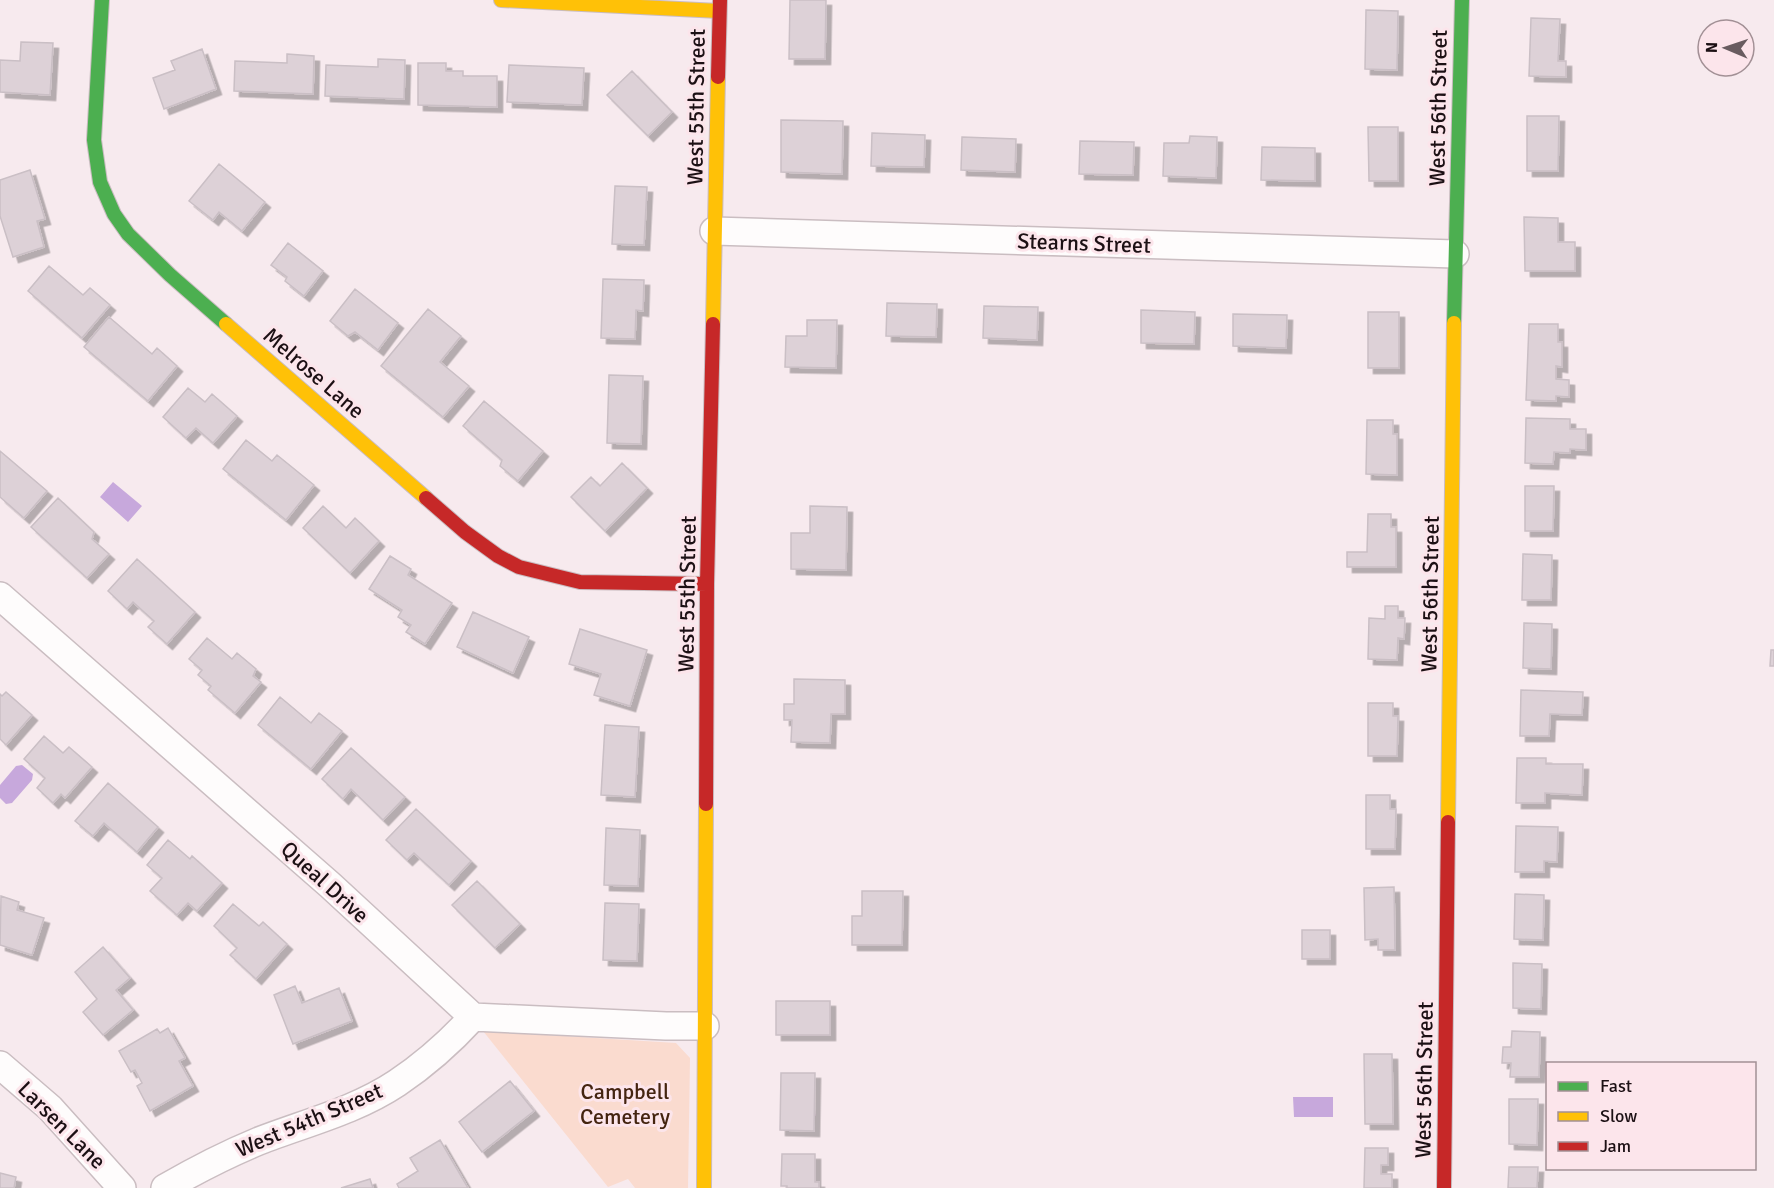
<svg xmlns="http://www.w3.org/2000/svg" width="1774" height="1188" font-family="Signika,sans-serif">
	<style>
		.green { fill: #fadbcf }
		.water { fill: #c7a8dc }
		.building { fill: #ddd1d7; stroke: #cabfc5; stroke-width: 1.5; filter: url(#shadow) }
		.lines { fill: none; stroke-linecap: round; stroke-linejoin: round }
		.street-casing { stroke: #cabdc1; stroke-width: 30 }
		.fast-casing { stroke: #cabdc1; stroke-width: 16 }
		.slow-casing { stroke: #cabdc1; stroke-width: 16 }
		.jam-casing { stroke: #cabdc1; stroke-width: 16 }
		.street { stroke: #fefcfc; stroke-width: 27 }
		.fast { stroke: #4caf50; stroke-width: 14 }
		.slow { stroke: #ffc107; stroke-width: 14 }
		.jam { stroke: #c62828; stroke-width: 14 }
		.labels { text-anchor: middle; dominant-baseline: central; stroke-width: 6; stroke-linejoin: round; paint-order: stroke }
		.street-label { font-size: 22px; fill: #1c1014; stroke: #fce5eb }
		.park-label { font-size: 22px; fill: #442410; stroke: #fce5eb }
	</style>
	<defs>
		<filter id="shadow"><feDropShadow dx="5.5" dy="5.5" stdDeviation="0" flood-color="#0004"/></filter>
	</defs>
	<rect width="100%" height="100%" fill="#f7eaee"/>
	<!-- green -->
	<path class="green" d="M483 1031 676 1043 690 1058 688 1188H635L628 1179 608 1187Z"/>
	<!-- water -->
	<path class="water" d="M113 482 142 506 128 522 100 497Z
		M22 765 33 774 32 780 12 803 6 804 0 798V785L16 766Z
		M1293 1097H1333V1117H1294Z"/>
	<!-- building -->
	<path class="building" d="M790 0H826L825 59H789Z
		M1366 10 1398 11 1397 70 1365 69Z
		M1531 18 1560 19 1558 61H1566V77L1529 76Z
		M21 42 53 43 50 95 0 92V60L20 61Z
		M202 49 216 89 164 109 153 78 175 70 171 61Z
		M287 54 314 56 313 94 234 91 235 61 287 63Z
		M378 59 405 60 404 99 325 96 326 65 378 67Z
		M418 63H446V71H463V76H497V107L418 105Z
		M509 65 584 68 582 105 507 102Z
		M632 71 672 112 648 136 607 95Z
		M1527 116H1559L1558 171H1527Z
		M781 120 843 121 842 174 781 172Z
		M1368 127H1398V181H1369Z
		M872 133 925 135 924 167 871 166Z
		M1190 136 1217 137 1216 178 1163 176 1164 143H1189Z
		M962 137 1016 139 1015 172 961 170Z
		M1080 141 1134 142 1133 175 1079 174Z
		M1262 147 1315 148V181L1261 180Z
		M219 164 265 202 242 231 219 212 213 220 189 201Z
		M30 170 45 219 37 221 44 247 13 257 0 216V180Z
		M615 186 647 187 644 245 612 244Z
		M1524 217 1558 218V242H1575V271H1525Z
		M288 243 323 271 304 296 285 281 287 277 271 265Z
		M49 266 83 295 90 288 110 305 82 338 28 291Z
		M603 279 644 280 643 311 636 310 635 339 601 338Z
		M355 289 398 323 378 350 355 332 348 336 330 321Z
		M887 303 937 304 936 337 886 336Z
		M984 306 1038 307 1037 340 983 338Z
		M428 309 461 336 440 362 469 386 443 417 381 366Z
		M1141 310 1195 312 1194 344 1141 343Z
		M1368 312H1399V368H1368Z
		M1233 314 1287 315 1286 348 1233 346Z
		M109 317 152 354 157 348 177 366 148 401 84 347Z
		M807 320H837L836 368 785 367 786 336H807Z
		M1529 324H1558V342H1562V367L1556 366V379L1569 380V397L1556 396V401L1526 400Z
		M609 375 643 376 641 444 607 443Z
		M188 388 205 402 212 394 237 416 213 443 196 428 186 438 163 417Z
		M484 401 543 451 518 481 500 466 502 460 463 426Z
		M1526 418 1570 419V429H1586V450L1570 449V453L1554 452 1553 464 1525 463Z
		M1367 420H1393V434H1397V475L1366 474Z
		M246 440 272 461 277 455 314 485 286 520 223 469Z
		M0 451 47 491 24 518 0 497Z
		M622 463 647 488 605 531 571 497 591 477 600 486Z
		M1525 486H1554L1553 531H1525Z
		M58 498 94 532 92 539 109 554 87 578 31 527Z
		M323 506 346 528 355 518 379 541 350 573 303 528Z
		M810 506 847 507 846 570 791 569V533H810Z
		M1368 514H1391V527H1396V567H1347V552H1367Z
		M1523 554 1552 555 1551 600H1522Z
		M390 556 411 569 408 575 452 603 425 644 406 632 411 625 398 617 402 610 369 589Z
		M137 559 195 612 167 644 148 627 154 621 133 602 127 609 108 591Z
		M1385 606H1398V618H1405L1404 639 1398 638 1397 660 1368 659 1369 618 1385 619Z
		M473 612 529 637 513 673 457 647Z
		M1524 623 1552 624 1551 669 1523 668Z
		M580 629 647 650 630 706 594 695 601 674 569 664Z
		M207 638 232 659 237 653 256 669 253 676 261 682 235 713 208 690 211 686 198 675 202 670 189 659Z
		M1771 650H1774V666H1770Z
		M794 679 845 680V714H831L830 743 791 742 792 720H784V704H794Z
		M1521 690 1583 692 1582 715 1550 714 1549 736H1520Z
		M6 692 32 715 6 745 0 739V694L2 696Z
		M280 697 311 723 319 713 342 731 311 769 258 725Z
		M1368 703H1393V716H1398L1397 756H1368Z
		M605 725 639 727 635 797 601 795Z
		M44 736 63 753 69 747 92 767 65 798 61 794 53 803 37 788 45 778 24 759Z
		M351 748 405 797 383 820 351 789 343 799 322 779Z
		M1517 758H1546V764H1583L1582 795 1545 793V803H1516Z
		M108 783 158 827 137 852 104 823 93 836 75 821Z
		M1366 795H1390V809H1396L1395 849H1366Z
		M416 809 471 861 449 885 414 853 407 860 386 840Z
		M1516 826 1558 827 1557 862 1544 861V872H1515Z
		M606 828 640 830 638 886 604 885Z
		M168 840 190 859 192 856 222 883 197 911 188 903 177 915 150 891 162 878 147 865Z
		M477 881 520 924 495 948 452 905Z
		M1394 887 1395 950H1378V939L1365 940 1364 888Z
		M862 891H903L902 945H852V916H862Z
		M1515 894 1544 895 1543 940 1514 939Z
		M1 896 19 902 17 910 44 918 32 955 0 945Z
		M605 903 639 904 637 961 603 960Z
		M233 904 259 926 263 922 287 944 256 979 230 955 237 948 214 926Z
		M1302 930H1330V959H1302Z
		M103 947 130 978 116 990 133 1010 103 1035 83 1012 97 999 75 972Z
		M1513 963 1542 964 1541 1009 1513 1008Z
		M295 986 302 1003 339 988 352 1021 293 1044 274 995Z
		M776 1001H830V1035H776Z
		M168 1028 185 1058 179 1061 193 1086 150 1111 137 1086 142 1083 135 1070 131 1072 119 1051 157 1029 160 1033Z
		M1512 1031 1540 1032 1539 1077H1510L1511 1063H1502L1503 1047H1511Z
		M1364 1054H1392L1393 1124H1365Z
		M781 1073H815L814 1131 780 1130Z
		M510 1081 534 1111 482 1152 459 1122Z
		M1509 1099H1538L1537 1145 1509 1144Z
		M440 1140 468 1188H399L397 1184 418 1171 410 1158Z
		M1365 1148H1388V1165H1381V1174H1392V1188H1364Z
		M782 1154H815V1182H819V1188H787V1186H781Z
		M1509 1167H1538L1537 1188H1508Z
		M0 1173 16 1177 14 1188H0Z
		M370 1179 373 1188H341Z"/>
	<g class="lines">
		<defs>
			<path id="street" d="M714 231 1455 254
				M0 596 330 885 473 1017 666 1026H705
				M0 1065 50 1108 122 1188
				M165 1188C196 1170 225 1155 259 1141 305 1123 355 1111 397 1083 424 1065 451 1041 473 1017"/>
			<path id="fast" d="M102 0 94 140 100 182 114 214 128 234 170 275 226 324
				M1454 323 1462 0"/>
			<path id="slow" d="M501 0 719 11
				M226 324 426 498
				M713 324 718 77
				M1448 822 1454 323
				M704 1188 706 804"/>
			<path id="jam" d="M718 77 720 0
				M426 498 465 532 498 556 519 567 580 582 707 584
				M706 804 707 584 713 324
				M1444 1188 1448 822"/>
		</defs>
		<!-- street casing -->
		<use href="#street" class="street-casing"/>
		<!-- fast casing -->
		<use href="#fast" class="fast-casing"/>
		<!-- slow casing -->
		<use href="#slow" class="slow-casing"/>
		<!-- jam casing -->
		<use href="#jam" class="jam-casing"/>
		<!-- street -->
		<use href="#street" class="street"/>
		<!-- fast -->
		<use href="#fast" class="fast"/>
		<!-- slow -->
		<use href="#slow" class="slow"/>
		<!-- jam -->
		<use href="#jam" class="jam"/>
	</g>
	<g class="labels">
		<!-- street labels -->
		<g class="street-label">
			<text transform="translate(696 107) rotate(-89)">West 55th Street</text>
			<text transform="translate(1438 108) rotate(-89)">West 56th Street</text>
			<text transform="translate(1084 243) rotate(2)">Stearns Street</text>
			<text transform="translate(314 373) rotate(41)">Melrose Lane</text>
			<text transform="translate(687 594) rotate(-89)">West 55th Street</text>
			<text transform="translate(1430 594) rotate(-89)">West 56th Street</text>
			<text transform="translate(325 882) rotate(42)">Queal Drive</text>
			<text transform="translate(1424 1080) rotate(-89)">West 56th Street</text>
			<text transform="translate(309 1120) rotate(-23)">West 54th Street</text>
			<text transform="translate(62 1125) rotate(45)">Larsen Lane</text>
		</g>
		<!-- park labels -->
		<g class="park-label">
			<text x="625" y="1091">Campbell<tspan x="625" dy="25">Cemetery</tspan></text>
		</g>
	</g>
	<!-- legend -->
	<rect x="1546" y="1062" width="210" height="108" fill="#fce5eb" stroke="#a29095" stroke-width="1.5"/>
	<rect x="1558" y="1082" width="30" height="9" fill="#4caf50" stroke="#a29095" stroke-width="1.5"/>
	<text x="1600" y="1092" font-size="18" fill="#1c1014">Fast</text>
	<rect x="1558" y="1112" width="30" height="9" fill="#ffc107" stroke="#a29095" stroke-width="1.5"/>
	<text x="1600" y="1122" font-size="18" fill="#1c1014">Slow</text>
	<rect x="1558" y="1142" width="30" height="9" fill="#c62828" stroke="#a29095" stroke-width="1.5"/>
	<text x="1600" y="1152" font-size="18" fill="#1c1014">Jam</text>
	<!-- north arrow -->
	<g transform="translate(1726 48) rotate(272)"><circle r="28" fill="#fce5eb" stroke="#a29095" stroke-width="1.5"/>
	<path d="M0-4.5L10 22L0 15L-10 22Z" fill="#695c60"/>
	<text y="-9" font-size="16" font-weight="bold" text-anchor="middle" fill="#1c1014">N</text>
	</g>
</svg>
